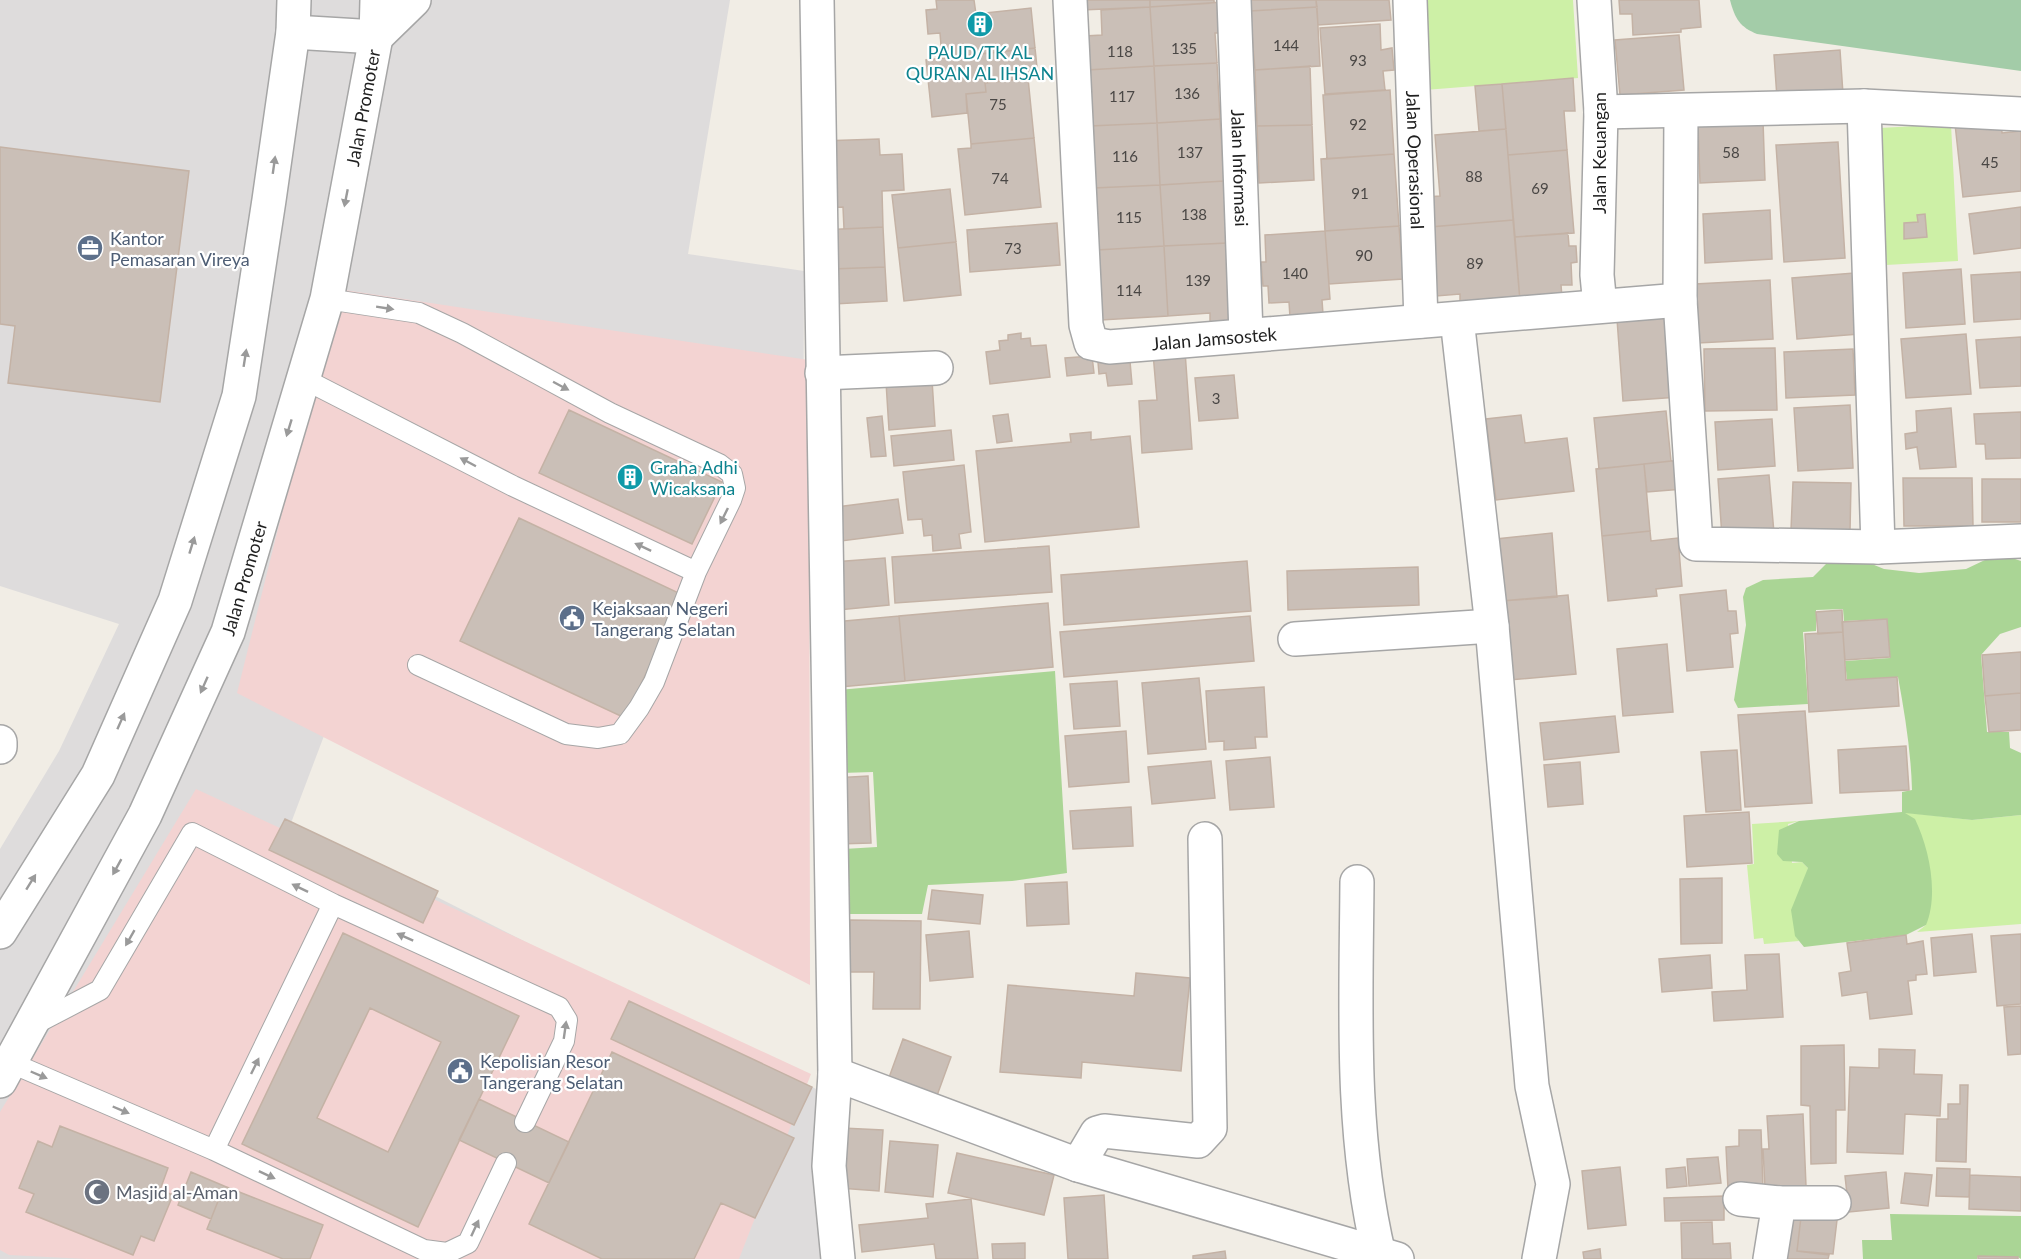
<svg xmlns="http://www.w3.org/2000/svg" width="2021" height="1259" font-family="Lato,sans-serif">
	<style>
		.residential { fill: #dedcdc }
		.commercial { fill: #f3d3d2 }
		.grass { fill: #cdf0a6 }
		.forest { fill: #aad595 }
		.cemetery { fill: #a3cca8 }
		.building { fill: #cabfb7; stroke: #c4b2a5; stroke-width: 1.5; fill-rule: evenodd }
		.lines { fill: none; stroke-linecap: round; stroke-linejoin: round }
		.lane-casing { stroke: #a6a6a6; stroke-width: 22 }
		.street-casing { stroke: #a6a6a6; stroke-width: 36 }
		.lane { stroke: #fff; stroke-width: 20 }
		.street { stroke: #fff; stroke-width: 33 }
		.oneway { fill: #9a9a9a }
		.labels { text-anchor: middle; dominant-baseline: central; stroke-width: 4.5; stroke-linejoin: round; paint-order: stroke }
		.number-label { font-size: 15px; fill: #4a4745 }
		.culture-label { font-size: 18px; fill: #0d838f; stroke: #fff }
		.street-label { font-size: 18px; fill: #1f1f1f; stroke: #fff }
		.service-label { font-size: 18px; fill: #4e5e75; stroke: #fff; text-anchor: start }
		.worship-label { font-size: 18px; fill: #5b616d; stroke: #fff; text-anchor: start }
	</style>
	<rect width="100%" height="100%" fill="#f1ede5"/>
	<!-- residential -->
	<path class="residential" d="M0 0H730L688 254 804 271 801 961 330 720 291 823 832 1097 822 1259H0V849L59 751 119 624 0 586Z"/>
	<!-- commercial -->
	<path class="commercial" d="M338 289 809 360 810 985 237 693Z
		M196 789 811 1074 739 1259H87L9 1255 0 1250V1112Z"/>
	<!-- grass -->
	<path class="grass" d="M1418 0H1573L1578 78 1425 90Z
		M1951 124 1958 261 1886 265 1880 128Z
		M1902 812 1972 820 2021 815V924L1917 932 1926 925Z
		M1799 821 1788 824 1792 863 1802 862 1808 868 1795 935 1799 941 1764 944 1763 938 1754 939 1747 865 1754 864 1752 824Z"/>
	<!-- forest -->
	<path class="forest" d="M2006 556 2021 561V627L2000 634 1981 655 1987 732H2009L2010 748 2021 753V815L1972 820 1905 813 1915 819C1929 848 1939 894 1926 925L1906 935 1804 947 1795 936 1791 910 1808 868 1802 862 1783 861 1777 854 1779 830 1799 821 1902 812V792L1912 790C1911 752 1905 715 1898 677L1847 680 1845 661 1890 658 1887 619 1844 621 1843 609 1816 610V631L1803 632 1808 704 1738 708 1734 700 1746 625 1743 597 1746 588 1763 580 1813 577 1829 561 1862 560 1884 569 1919 573 1966 569 1987 559Z
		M1055 671 1067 873 1012 881 928 885 922 914H844V849L877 847 873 772 841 773 838 690Z
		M1890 1214 2021 1216V1259L2018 1257 1978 1256 1977 1259H1863L1862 1240H1892Z"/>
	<!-- cemetery -->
	<path class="cemetery" d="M1730 0H2021V71L1757 34C1740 27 1735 19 1730 0Z"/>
	<!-- building -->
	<path class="building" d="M936 0H974L976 14 1031 8 1035 48 942 58 940 33 928 34 926 10 937 9Z
		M1082 0H1150V7L1082 10Z
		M1150 0H1214V3L1150 7Z
		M1249 0H1316L1317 7 1250 11Z
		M1316 0H1389L1391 20 1318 25Z
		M1619 0H1699L1701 27 1681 29V32L1633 35 1632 14H1620Z
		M1223 2 1225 33H1215L1217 63 1154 66 1150 7Z
		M1150 7 1154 66 1087 70 1085 36 1102 35 1101 10Z
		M1317 7 1320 66 1255 70 1250 11Z
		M1380 24 1381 50 1392 48 1394 70 1383 71 1385 90 1325 94 1320 28Z
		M1679 35 1684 90 1620 95 1615 40Z
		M1035 48 1038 77 985 83 986 92 966 94 967 113 932 117 926 60Z
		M1840 50 1843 94 1777 98 1774 55Z
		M1217 63 1220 119 1157 123 1154 66Z
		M1154 66 1157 123 1090 126 1087 70Z
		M1310 66 1312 125 1257 126 1255 70Z
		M1028 78 1034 138 971 144 966 94 986 92 985 83Z
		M1573 78 1575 111H1564L1567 150 1508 155 1502 84Z
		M1502 84 1506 129 1479 131 1475 86Z
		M1390 90 1394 154 1327 159 1323 95Z
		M1220 119 1224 181 1160 185 1157 123Z
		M2001 119 2002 133 2021 131V191L1963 197 1955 124Z
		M1763 121 1765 180 1700 183 1698 124Z
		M1157 123 1160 185 1094 188 1090 126Z
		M1312 125 1314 180 1259 183 1257 126Z
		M1506 129 1513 220 1430 227 1427 197 1440 196 1435 135Z
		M1034 138 1041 207 965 215 958 149 971 148V144Z
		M879 139 880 155 902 154 904 190 882 191 883 227 844 229 843 207 824 208 821 141Z
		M1838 142 1845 258 1784 262 1776 145Z
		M0 147 189 171 160 402 8 383 15 326 0 324Z
		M1567 150 1574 233 1515 237 1508 155Z
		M1394 154 1399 226 1325 231 1321 159Z
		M1224 181 1227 243 1164 246 1160 185Z
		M1160 185 1164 246 1097 250 1094 188Z
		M950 189 956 242 898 248 892 195Z
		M2021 207V248L1974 254 1969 214Z
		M1770 210 1772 259 1705 263 1703 214Z
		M1925 214 1927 237 1904 239V223L1918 222 1917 215Z
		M1513 220 1520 301 1460 306V294L1436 296 1430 227Z
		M1057 223 1060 265 970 272 967 230Z
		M1399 226 1403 279 1329 284 1325 231Z
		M883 227 885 267 832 269 822 230Z
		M1325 231 1330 299 1322 300 1323 314 1290 317 1289 302 1269 303 1268 286H1263L1261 262H1266L1265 235Z
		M1568 233 1569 246H1576L1577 262 1571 263 1572 285H1561L1562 297 1520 301 1515 237Z
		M956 242 961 295 904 301 898 248Z
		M1227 243 1231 321 1210 322V313L1168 316 1164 246Z
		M1164 246 1168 316 1101 320 1097 250Z
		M885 267 887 301 834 304 832 269Z
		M1961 269 1965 324 1906 328 1903 273Z
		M2021 272V319L1974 322 1971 275Z
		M1854 273 1859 334 1797 339 1792 278Z
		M1770 280 1773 339 1698 343 1695 284Z
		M1673 314 1679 397 1623 401 1617 319Z
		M1021 333V339L1030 338 1031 346 1046 345 1050 377 990 384 986 352 1000 350 999 341 1008 340V335Z
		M1966 334 1971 394 1906 398 1901 339Z
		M2021 337V386L1980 388 1976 340Z
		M1775 348 1777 410 1705 411 1704 349Z
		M1853 349 1855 395 1786 398 1784 352Z
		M1129 350 1132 384 1108 386 1106 373 1099 374 1098 362Z
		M1185 351 1192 449 1142 453 1139 401 1157 400 1153 353Z
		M1092 356 1094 373 1067 376 1065 358Z
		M1234 375 1238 418 1199 421 1195 378Z
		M932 380 935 426 889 430 886 382Z
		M1850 405 1853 468 1798 471 1794 408Z
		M1951 408 1956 467 1920 469 1917 447 1906 449 1905 434 1917 432 1916 411Z
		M569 410 722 482 692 544 539 473Z
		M1666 411 1671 461 1599 469 1594 418Z
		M2021 412V458L1986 459 1985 444H1976L1974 414Z
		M1008 414 1012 441 997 443 993 416Z
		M1521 415 1525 443 1567 438 1574 491 1496 500 1486 419Z
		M882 416 886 456 871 457 867 418Z
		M1772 419 1775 466 1718 470 1715 422Z
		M951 430 954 460 894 466 891 436Z
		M1091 432V440L1130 436 1139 527 985 542 976 451 1071 442 1070 434Z
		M1681 460 1683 489 1647 492 1644 464Z
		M1644 464 1650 531 1602 536 1596 469Z
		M964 465 971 532 959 534 961 548 933 551 932 535 924 536 922 519 908 520 903 472Z
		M1769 475 1774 533 1722 537 1718 479Z
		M1903 478H1972L1973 526H1904Z
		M1982 479H2021V522H1982Z
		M1793 482 1851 483 1850 531 1791 530Z
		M898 499 903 533 833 542 829 508Z
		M519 518 683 595 625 718 460 641Z
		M1650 531 1651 541 1678 538 1682 586 1656 589 1657 596 1608 601 1602 536Z
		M1552 533 1557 597 1502 601 1496 539Z
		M1049 546 1052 592 895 603 892 557Z
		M885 558 889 605 838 610 833 562Z
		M1247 561 1251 611 1064 625 1061 575Z
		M1418 567 1419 605 1288 610 1287 571Z
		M1726 590 1728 611H1736L1738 633 1730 634 1733 667 1687 671 1680 595Z
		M1568 595 1576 674 1509 680 1502 601Z
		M1048 603 1053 667 905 681 899 616Z
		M1842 610 1843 632 1818 634 1816 612Z
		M899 616 905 681 840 687 834 622Z
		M1250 616 1254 661 1064 677 1060 632Z
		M1887 619 1890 657 1845 660 1842 622Z
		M1843 632 1846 680 1897 677 1899 706 1809 712 1805 634Z
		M1667 644 1673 712 1623 716 1617 649Z
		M2021 652V693L1985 696 1982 655Z
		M1199 678 1206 749 1148 754 1142 683Z
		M1117 681 1120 726 1074 729 1070 684Z
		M1264 687 1267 737H1255L1256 748 1224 750V741L1209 742 1206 691Z
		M2021 693V730L1989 732 1985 696Z
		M1805 711 1812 803 1745 807 1738 715Z
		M1615 716 1619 752 1544 760 1540 723Z
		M1126 731 1129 782 1069 787 1065 736Z
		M1906 746 1909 790 1840 793 1838 750Z
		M1737 750 1741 810 1706 812 1701 752Z
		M1270 757 1274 807 1230 810 1226 761Z
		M1211 761 1215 798 1152 804 1148 767Z
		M1580 762 1583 804 1548 807 1544 765Z
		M868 776 871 843 837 844 834 778Z
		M1131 807 1133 846 1073 849 1070 811Z
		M1749 812 1752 863 1687 867 1684 816Z
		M285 819 438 891 423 923 269 850Z
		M1722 878V943L1681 944 1680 879Z
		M1067 882 1069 924 1027 926 1025 884Z
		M932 890 983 895 980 924 928 919Z
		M850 920 921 921 920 1009H873L874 972H850Z
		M969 931 973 977 930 981 926 935Z
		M343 933 519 1016 418 1227 242 1144ZM370 1008 441 1042 388 1152 317 1118Z
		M1972 934 1976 972 1934 976 1931 938Z
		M2021 934V1004L1997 1006 1991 936Z
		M1906 935 1907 944 1923 941 1927 974 1916 975V980L1908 981 1912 1014 1870 1019 1867 992 1842 996 1839 973 1851 971 1847 943Z
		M1779 954 1783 1017 1714 1021 1712 992 1747 990 1745 955Z
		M1710 955 1712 988 1662 992 1659 959Z
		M1136 973 1190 978 1181 1071 1082 1062 1081 1078 1000 1072 1008 985 1134 996Z
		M629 1001 812 1087 794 1125 611 1039Z
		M2021 1006V1054L2008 1055 2004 1007Z
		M903 1039 951 1057 935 1101 887 1083Z
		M1844 1045 1845 1110H1836V1163L1811 1164 1810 1106 1801 1105V1046Z
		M1879 1049 1915 1050 1914 1074 1942 1075 1940 1116 1905 1114 1903 1154 1847 1152 1850 1067 1879 1068Z
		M612 1052 794 1138 755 1218 721 1203 694 1259H602L529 1224Z
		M1960 1085H1968L1966 1162 1936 1161 1937 1119H1948V1104H1960Z
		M479 1099 569 1142 549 1183 459 1140Z
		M1803 1114 1806 1186 1765 1188 1763 1149H1769L1767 1116Z
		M60 1126 168 1168 160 1190 173 1195 154 1241 141 1236 133 1255 26 1212 34 1194 19 1188 38 1141 52 1147Z
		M842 1128 883 1130 879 1191 839 1188Z
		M1739 1130H1761L1763 1189H1728L1726 1147 1739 1146Z
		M890 1141 938 1145 933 1197 885 1192Z
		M957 1153 1054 1175 1044 1215 948 1193Z
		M1718 1157 1721 1183 1689 1186 1687 1159Z
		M1620 1167 1626 1225 1588 1229 1582 1171Z
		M1685 1167 1687 1186 1667 1188 1666 1169Z
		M1937 1168 1970 1169 1969 1197 1936 1196Z
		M191 1172 224 1186 211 1219 178 1205Z
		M1886 1172 1889 1208 1849 1212 1845 1176Z
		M1905 1173 1932 1175 1928 1206 1901 1203Z
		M1970 1175 2021 1177V1211L1969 1209Z
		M224 1186 323 1225 310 1259H283L207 1229Z
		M1104 1195 1108 1259H1068L1064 1198Z
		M1724 1196V1220L1665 1221 1664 1198Z
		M971 1199 978 1259H936L934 1244 862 1252 859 1225 928 1218 926 1204Z
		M1782 1208 1801 1217 1797 1251 1829 1255 1828 1259H1775Z
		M1801 1217 1837 1220 1833 1254 1797 1251Z
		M1712 1222 1713 1244 1730 1243 1731 1259H1682L1681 1223Z
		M1025 1243V1259H993L992 1244Z
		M1600 1249 1601 1259H1584L1583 1252Z
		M1225 1251 1226 1259H1193V1256Z
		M1978 1256 2018 1257V1259H1978Z"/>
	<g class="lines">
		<defs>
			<path id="lane" d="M327 299 419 313 462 333 610 413 719 464 732 474 735 488 731 500 696 572 654 682 639 708 620 734 598 738 566 734 418 665
				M304 379 513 486 696 572
				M333 904 559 1007 567 1020 564 1041 525 1122
				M2 1059 214 1150 333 904 192 833 100 990 33 1025
				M214 1150 424 1250 447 1253 468 1243 506 1163"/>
			<g id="street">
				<path d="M817 0 835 1074 829 1166 838 1259"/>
				<path id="s1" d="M1070 0 1086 325 1091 343 1109 347 1680 300"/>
				<path id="s2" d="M1234 0 1246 334"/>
				<path id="s3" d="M1410 0 1421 321"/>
				<path d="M1594 0 1601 112 1597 275 1600 306"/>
				<path d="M293 32 376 37"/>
				<path d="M376 37 414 0"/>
				<path d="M1864 106 1878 547"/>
				<path d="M1681 111 1680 300 1696 544 1878 547 2021 541"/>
				<path d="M1601 112 1864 106 2021 114"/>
				<path d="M1457 319 1492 626 1532 1086 1553 1184 1539 1259"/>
				<path d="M822 373 936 368"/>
				<path d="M1295 639 1492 626"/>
				<path d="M0 742V747"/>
				<path d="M1357 882C1356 1007 1350 1133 1379 1255"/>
				<path d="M0 932 98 775 175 601 239 396 269 200 293 32 294 0"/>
				<path d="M835 1074 1078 1165 1397 1259"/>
				<path id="s4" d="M0 1081 145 815 228 632 327 299 376 37 377 0"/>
				<path d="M1078 1165 1097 1133 1104 1131 1198 1141 1210 1128 1205 839"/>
				<path d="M1740 1199 1779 1203 1770 1259"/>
				<path d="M1779 1203H1834"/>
			</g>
		</defs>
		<!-- lane casing -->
		<use href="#lane" class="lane-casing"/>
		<!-- street casing -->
		<use href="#street" class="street-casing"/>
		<!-- lane -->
		<use href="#lane" class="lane"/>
		<!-- street -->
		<use href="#street" class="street"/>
	</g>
	<!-- one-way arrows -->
	<defs><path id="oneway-solid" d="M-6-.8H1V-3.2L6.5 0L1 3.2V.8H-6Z" transform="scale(1.5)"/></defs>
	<g class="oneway">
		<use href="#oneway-solid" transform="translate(274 165) rotate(-82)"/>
		<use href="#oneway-solid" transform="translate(346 198) rotate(101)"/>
		<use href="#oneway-solid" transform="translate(385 308) rotate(9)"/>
		<use href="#oneway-solid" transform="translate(245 358) rotate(-81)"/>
		<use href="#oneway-solid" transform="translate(561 386) rotate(28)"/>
		<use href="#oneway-solid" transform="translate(289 428) rotate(107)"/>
		<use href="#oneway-solid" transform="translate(468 462) rotate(-152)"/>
		<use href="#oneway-solid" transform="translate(724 516) rotate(116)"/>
		<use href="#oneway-solid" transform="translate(192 545) rotate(-73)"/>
		<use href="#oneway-solid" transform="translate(643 547) rotate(-155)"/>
		<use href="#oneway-solid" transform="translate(204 685) rotate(114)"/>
		<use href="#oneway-solid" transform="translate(121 721) rotate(-66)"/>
		<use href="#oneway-solid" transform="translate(117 867) rotate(119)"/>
		<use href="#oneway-solid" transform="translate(31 882) rotate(-58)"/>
		<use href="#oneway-solid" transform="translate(300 888) rotate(-154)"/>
		<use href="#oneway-solid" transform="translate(405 937) rotate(-156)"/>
		<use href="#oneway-solid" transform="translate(130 938) rotate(120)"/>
		<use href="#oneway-solid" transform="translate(565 1030) rotate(-82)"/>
		<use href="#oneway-solid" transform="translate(255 1066) rotate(-64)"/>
		<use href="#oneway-solid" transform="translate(39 1075) rotate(23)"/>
		<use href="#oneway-solid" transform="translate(121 1110) rotate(23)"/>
		<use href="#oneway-solid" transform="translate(267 1175) rotate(25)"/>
		<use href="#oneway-solid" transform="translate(475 1228) rotate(-65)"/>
	</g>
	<!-- icons -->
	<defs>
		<symbol id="building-disc" viewBox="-11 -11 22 22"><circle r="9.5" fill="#0f9aa8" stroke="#fff"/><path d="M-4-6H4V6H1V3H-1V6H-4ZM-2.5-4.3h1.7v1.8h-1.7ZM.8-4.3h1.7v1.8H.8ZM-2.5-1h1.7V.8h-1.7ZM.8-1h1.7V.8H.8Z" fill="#fff"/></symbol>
		<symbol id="office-disc" viewBox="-11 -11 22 22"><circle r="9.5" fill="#5c6f8a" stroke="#fff"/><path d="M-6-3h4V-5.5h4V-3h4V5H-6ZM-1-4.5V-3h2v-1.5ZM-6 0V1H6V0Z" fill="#fff"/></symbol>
		<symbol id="civic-disc" viewBox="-11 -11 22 22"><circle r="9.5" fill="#5c6f8a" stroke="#fff"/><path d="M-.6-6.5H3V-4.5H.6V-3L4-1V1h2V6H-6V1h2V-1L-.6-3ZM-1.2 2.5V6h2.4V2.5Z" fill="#fff"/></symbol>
		<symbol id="mosque-disc" viewBox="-11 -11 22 22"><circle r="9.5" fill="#6b7280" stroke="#fff"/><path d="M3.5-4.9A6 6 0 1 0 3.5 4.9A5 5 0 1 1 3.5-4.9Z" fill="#fff"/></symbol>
	</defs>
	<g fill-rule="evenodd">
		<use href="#building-disc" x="965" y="9" width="30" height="30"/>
		<use href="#office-disc" x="75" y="233" width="30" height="30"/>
		<use href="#building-disc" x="615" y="462" width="30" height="30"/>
		<use href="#civic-disc" x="557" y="603" width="30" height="30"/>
		<use href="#civic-disc" x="445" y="1056" width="30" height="30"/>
		<use href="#mosque-disc" x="82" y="1177" width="30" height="30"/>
	</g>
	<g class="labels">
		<!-- number labels -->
		<g class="number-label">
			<text x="1286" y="45">144</text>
			<text x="1184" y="48">135</text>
			<text x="1120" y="51">118</text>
			<text x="1358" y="60">93</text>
			<text x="1187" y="93">136</text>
			<text x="1122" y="96">117</text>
			<text x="998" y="104">75</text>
			<text x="1358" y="124">92</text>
			<text x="1190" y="152">137</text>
			<text x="1731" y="152">58</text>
			<text x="1125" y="156">116</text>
			<text x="1990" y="162">45</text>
			<text x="1474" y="176">88</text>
			<text x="1000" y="178">74</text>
			<text x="1540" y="188">69</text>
			<text x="1360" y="193">91</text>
			<text x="1194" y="214">138</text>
			<text x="1129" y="217">115</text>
			<text x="1013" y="248">73</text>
			<text x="1364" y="255">90</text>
			<text x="1475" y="263">89</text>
			<text x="1295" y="273">140</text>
			<text x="1198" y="280">139</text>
			<text x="1129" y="290">114</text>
			<text x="1216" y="398">3</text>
		</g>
		<!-- culture labels -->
		<g class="culture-label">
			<text x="980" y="52">PAUD/TK AL<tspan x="980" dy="21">QURAN AL IHSAN</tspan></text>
			<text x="650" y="467" text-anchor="start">Graha Adhi<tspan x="650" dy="21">Wicaksana</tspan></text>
		</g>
		<!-- street labels -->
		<g class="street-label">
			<text stroke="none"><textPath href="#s4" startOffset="1046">Jalan Promoter</textPath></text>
			<text transform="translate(1599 153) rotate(-90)">Jalan Keuangan</text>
			<text stroke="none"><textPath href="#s3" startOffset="160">Jalan Operasional</textPath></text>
			<text stroke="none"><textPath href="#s2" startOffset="168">Jalan Informasi</textPath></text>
			<text stroke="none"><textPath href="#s1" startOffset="468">Jalan Jamsostek</textPath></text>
			<text stroke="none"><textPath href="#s4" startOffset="560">Jalan Promoter</textPath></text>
		</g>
		<!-- service labels -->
		<g class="service-label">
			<text x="110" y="238">Kantor<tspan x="110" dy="21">Pemasaran Vireya</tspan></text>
			<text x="592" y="608">Kejaksaan Negeri<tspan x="592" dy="21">Tangerang Selatan</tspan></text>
			<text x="480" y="1061">Kepolisian Resor<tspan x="480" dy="21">Tangerang Selatan</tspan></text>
		</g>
		<!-- worship labels -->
		<g class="worship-label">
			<text x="116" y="1192">Masjid al-Aman</text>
		</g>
	</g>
</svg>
